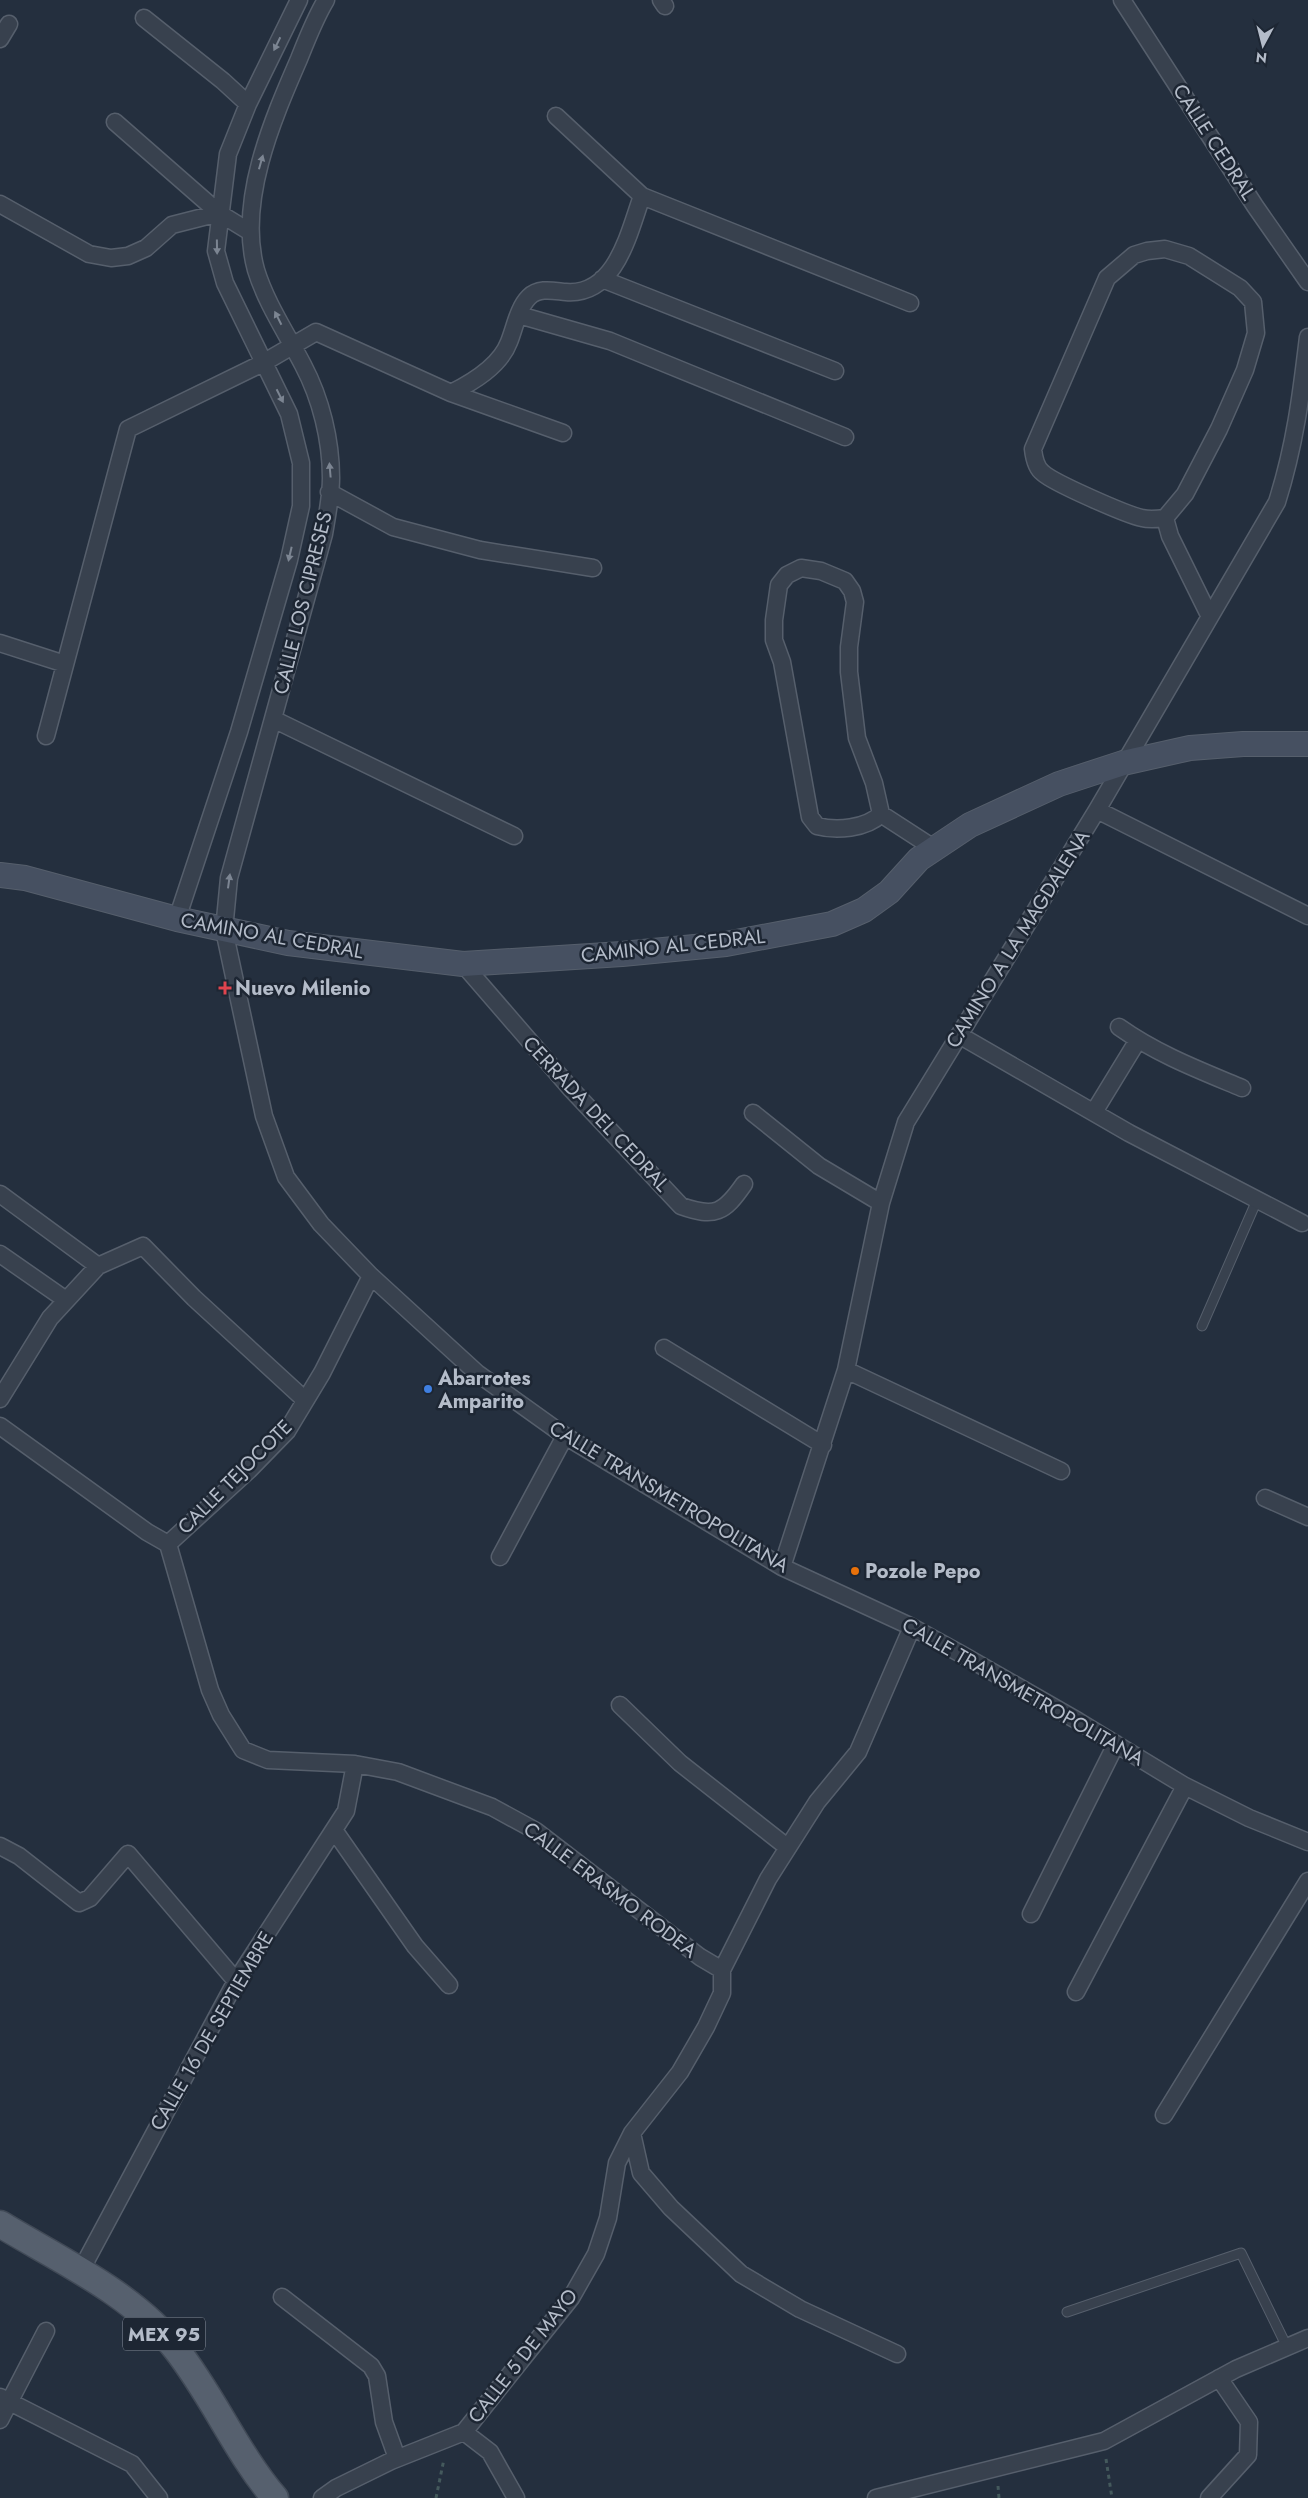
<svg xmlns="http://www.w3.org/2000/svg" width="1308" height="2498" font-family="Jost,sans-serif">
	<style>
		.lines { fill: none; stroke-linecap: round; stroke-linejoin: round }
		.lane-casing { stroke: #565f6c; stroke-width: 11 }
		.street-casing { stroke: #565f6c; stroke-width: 19 }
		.secondary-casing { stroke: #565f6c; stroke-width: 26 }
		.primary-casing { stroke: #414a57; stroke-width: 29 }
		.path { stroke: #44595c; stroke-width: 3; stroke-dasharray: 4 4; stroke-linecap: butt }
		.lane { stroke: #38414e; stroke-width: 9 }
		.street { stroke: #38414e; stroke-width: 16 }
		.secondary { stroke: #465061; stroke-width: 24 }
		.primary { stroke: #56606e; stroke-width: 26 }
		.oneway { fill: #7c8592 }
		.health-dot { fill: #e0444e; stroke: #1d2633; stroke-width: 2 }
		.shop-dot { fill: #3f7fe0; stroke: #1d2633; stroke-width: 2 }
		.food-dot { fill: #e8710a; stroke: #1d2633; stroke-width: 2 }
		.labels { text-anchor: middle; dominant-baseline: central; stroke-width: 5; stroke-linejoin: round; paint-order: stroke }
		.shield { fill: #1d2633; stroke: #878f9c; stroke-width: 1 }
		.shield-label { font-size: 19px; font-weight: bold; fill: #b4bcc9 }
		.street-label { font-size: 20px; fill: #b4bcc9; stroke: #1d2633 }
		.poi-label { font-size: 20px; font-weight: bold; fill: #b4bcc9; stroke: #1d2633; text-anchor: start }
	</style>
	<rect width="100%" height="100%" fill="#242f3e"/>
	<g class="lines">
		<defs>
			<path id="lane" d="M1202 1326 1257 1200
				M1067 2312 1241 2253 1287 2347"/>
			<path id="street" d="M326 0C315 18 307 39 299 59 272 121 237 202 256 270 266 303 287 334 303 365 321 399 331 440 331 478 331 496 327 516 324 534L229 878 224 930 264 1116 286 1177 321 1224 371 1276 477 1373 565 1436 782 1567 912 1627 961 1654 1078 1721 1185 1786 1249 1818 1308 1842
				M661 0 665 6
				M1122 0 1255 206 1308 282
				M144 18 223 81 248 104
				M0 39 9 24
				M115 122 219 213 250 232
				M642 196 910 303
				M0 204 89 254 111 258 128 256 146 248 172 225 219 213
				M602 279 835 371
				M519 315 610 341 845 437
				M451 393 563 433
				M329 492 393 527 480 550 593 568
				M1165 518C1157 519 1150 520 1142 518 1127 515 1054 483 1043 473 1036 468 1034 458 1033 449L1107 278 1134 255 1147 251 1165 249 1189 256 1240 288 1253 302 1256 333 1245 370 1219 429 1185 494 1165 518 1170 536 1210 617
				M0 643 65 664
				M273 719 514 836
				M46 736 128 429 263 363 316 332 451 393C473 382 500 366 509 342 515 327 518 308 529 297 539 287 554 291 566 292 616 296 629 232 642 196L556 116
				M1097 810 1308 916
				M881 814C866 829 836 831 817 826L810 817 782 662 774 640V620L779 585 787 575 801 568 821 571 845 581 852 591 855 602 849 647V672L857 738 874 783 881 814 935 849
				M177 919 239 732 289 560 301 506V463L289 414 225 283 216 251 228 154 248 104 299 0
				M463 964 571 1089 681 1206C715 1218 724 1213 744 1184
				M1119 1027C1157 1054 1199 1070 1242 1088
				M959 1035 1129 1133 1302 1223
				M1094 1112 1138 1040
				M753 1113 819 1166 881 1203
				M0 1194 98 1266
				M0 1254 66 1300
				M664 1348 823 1445
				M846 1370 1061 1471
				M0 1399 50 1318 98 1266 143 1246 194 1298 305 1400
				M0 1426 147 1532 168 1544 210 1690 221 1715 243 1750 268 1760 355 1764 398 1772 492 1807 536 1831 700 1957 722 1970
				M1265 1498 1308 1517
				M168 1544 249 1470 287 1431 322 1373 371 1276
				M500 1557 565 1436
				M782 1567 846 1370 881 1203 906 1122 1097 810 1277 502C1295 445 1301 396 1308 337
				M620 1705 680 1763 787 1847
				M334 1830 415 1946 449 1985
				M0 1846 19 1856 79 1903 90 1898 128 1854 236 1981
				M1031 1914 1116 1744
				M1076 1992 1185 1786
				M1164 2115 1308 1881
				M632 2133 641 2173 671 2208 741 2274 800 2309 897 2354
				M80 2272 236 1981 346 1811 355 1764
				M282 2297 371 2366 377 2376 384 2422 397 2458
				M0 2397 132 2464 159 2498
				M0 2420 46 2331
				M464 2432 490 2452 516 2498
				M322 2498 336 2488 391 2461 464 2432 571 2298 596 2254 608 2218 617 2163 632 2133 680 2072 706 2027 722 1993V1970L768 1879 817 1802 858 1752 912 1627
				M876 2498 1104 2441 1236 2369 1308 2338
				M1209 2498 1248 2455 1249 2422 1219 2378"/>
			<path id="secondary" d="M0 875 25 878 177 919 288 943 463 964 622 954 726 944 832 924 864 910 889 892 919 859 970 825 1059 784 1123 763 1190 748 1243 744H1308"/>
			<path id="primary" d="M0 2224C58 2259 135 2295 176 2349 213 2396 236 2452 275 2498"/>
		</defs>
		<!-- lane casing -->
		<use href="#lane" class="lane-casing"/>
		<!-- street casing -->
		<use href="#street" class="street-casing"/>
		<!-- secondary casing -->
		<use href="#secondary" class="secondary-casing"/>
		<!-- primary casing -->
		<use href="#primary" class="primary-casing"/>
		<!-- path -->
		<path class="path" d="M1106 2459 1112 2498
			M998 2486 999 2498
			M436 2498 444 2459"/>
		<!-- lane -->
		<use href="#lane" class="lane"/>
		<!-- street -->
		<use href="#street" class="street"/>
		<!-- secondary -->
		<use href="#secondary" class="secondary"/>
		<!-- primary -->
		<use href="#primary" class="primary"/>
	</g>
	<!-- one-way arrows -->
	<defs><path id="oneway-solid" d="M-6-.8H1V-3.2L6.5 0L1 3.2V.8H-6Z" transform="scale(1.25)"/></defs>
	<g class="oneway">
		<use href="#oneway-solid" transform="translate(277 44) rotate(116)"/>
		<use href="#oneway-solid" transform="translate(261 162) rotate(-74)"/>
		<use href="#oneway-solid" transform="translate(217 247) rotate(89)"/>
		<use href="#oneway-solid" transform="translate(278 318) rotate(-117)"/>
		<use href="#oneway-solid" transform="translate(280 396) rotate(63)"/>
		<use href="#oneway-solid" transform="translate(330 470) rotate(-95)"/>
		<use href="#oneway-solid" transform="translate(290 554) rotate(103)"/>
		<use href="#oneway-solid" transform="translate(229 881) rotate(-82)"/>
	</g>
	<!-- markers -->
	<path class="health-dot" d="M222.5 980.5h5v5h5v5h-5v5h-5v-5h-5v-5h5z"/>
	<circle class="shop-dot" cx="428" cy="1389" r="5"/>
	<circle class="food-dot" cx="855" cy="1571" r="5"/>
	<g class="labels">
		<!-- shield labels -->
		<rect class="shield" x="123" y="2317.5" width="82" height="33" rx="4"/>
		<g class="shield-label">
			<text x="164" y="2334">MEX 95</text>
		</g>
		<!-- street labels -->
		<g class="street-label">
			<text transform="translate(1214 142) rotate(57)">CALLE CEDRAL</text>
			<text transform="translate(303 603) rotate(-76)">CALLE LOS CIPRESES</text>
			<text transform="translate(272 936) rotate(10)">CAMINO AL CEDRAL</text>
			<text transform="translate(1018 939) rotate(-58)">CAMINO A LA MAGDALENA</text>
			<text transform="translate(673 946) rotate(-6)">CAMINO AL CEDRAL</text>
			<text transform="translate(596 1114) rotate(47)">CERRADA DEL CEDRAL</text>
			<text transform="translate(235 1477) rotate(-45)">CALLE TEJOCOTE</text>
			<text transform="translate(669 1497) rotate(31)">CALLE TRANSMETROPOLITANA</text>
			<text transform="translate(1023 1692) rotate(30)">CALLE TRANSMETROPOLITANA</text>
			<text transform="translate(610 1890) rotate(37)">CALLE ERASMO RODEA</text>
			<text transform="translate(212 2031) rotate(-60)">CALLE 16 DE SEPTIEMBRE</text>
			<text transform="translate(523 2356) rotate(-52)">CALLE 5 DE MAYO</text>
		</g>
		<!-- poi labels -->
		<g class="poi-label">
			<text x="235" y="988">Nuevo Milenio</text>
			<text x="438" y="1378">Abarrotes<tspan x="438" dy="23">Amparito</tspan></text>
			<text x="865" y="1571">Pozole Pepo</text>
		</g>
	</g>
	<!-- north arrow -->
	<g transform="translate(1263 45) rotate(187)" stroke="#1d2633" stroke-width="4" paint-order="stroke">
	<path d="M0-4L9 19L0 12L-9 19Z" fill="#b4bcc9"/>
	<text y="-8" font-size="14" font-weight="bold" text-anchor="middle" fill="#b4bcc9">N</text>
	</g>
</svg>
